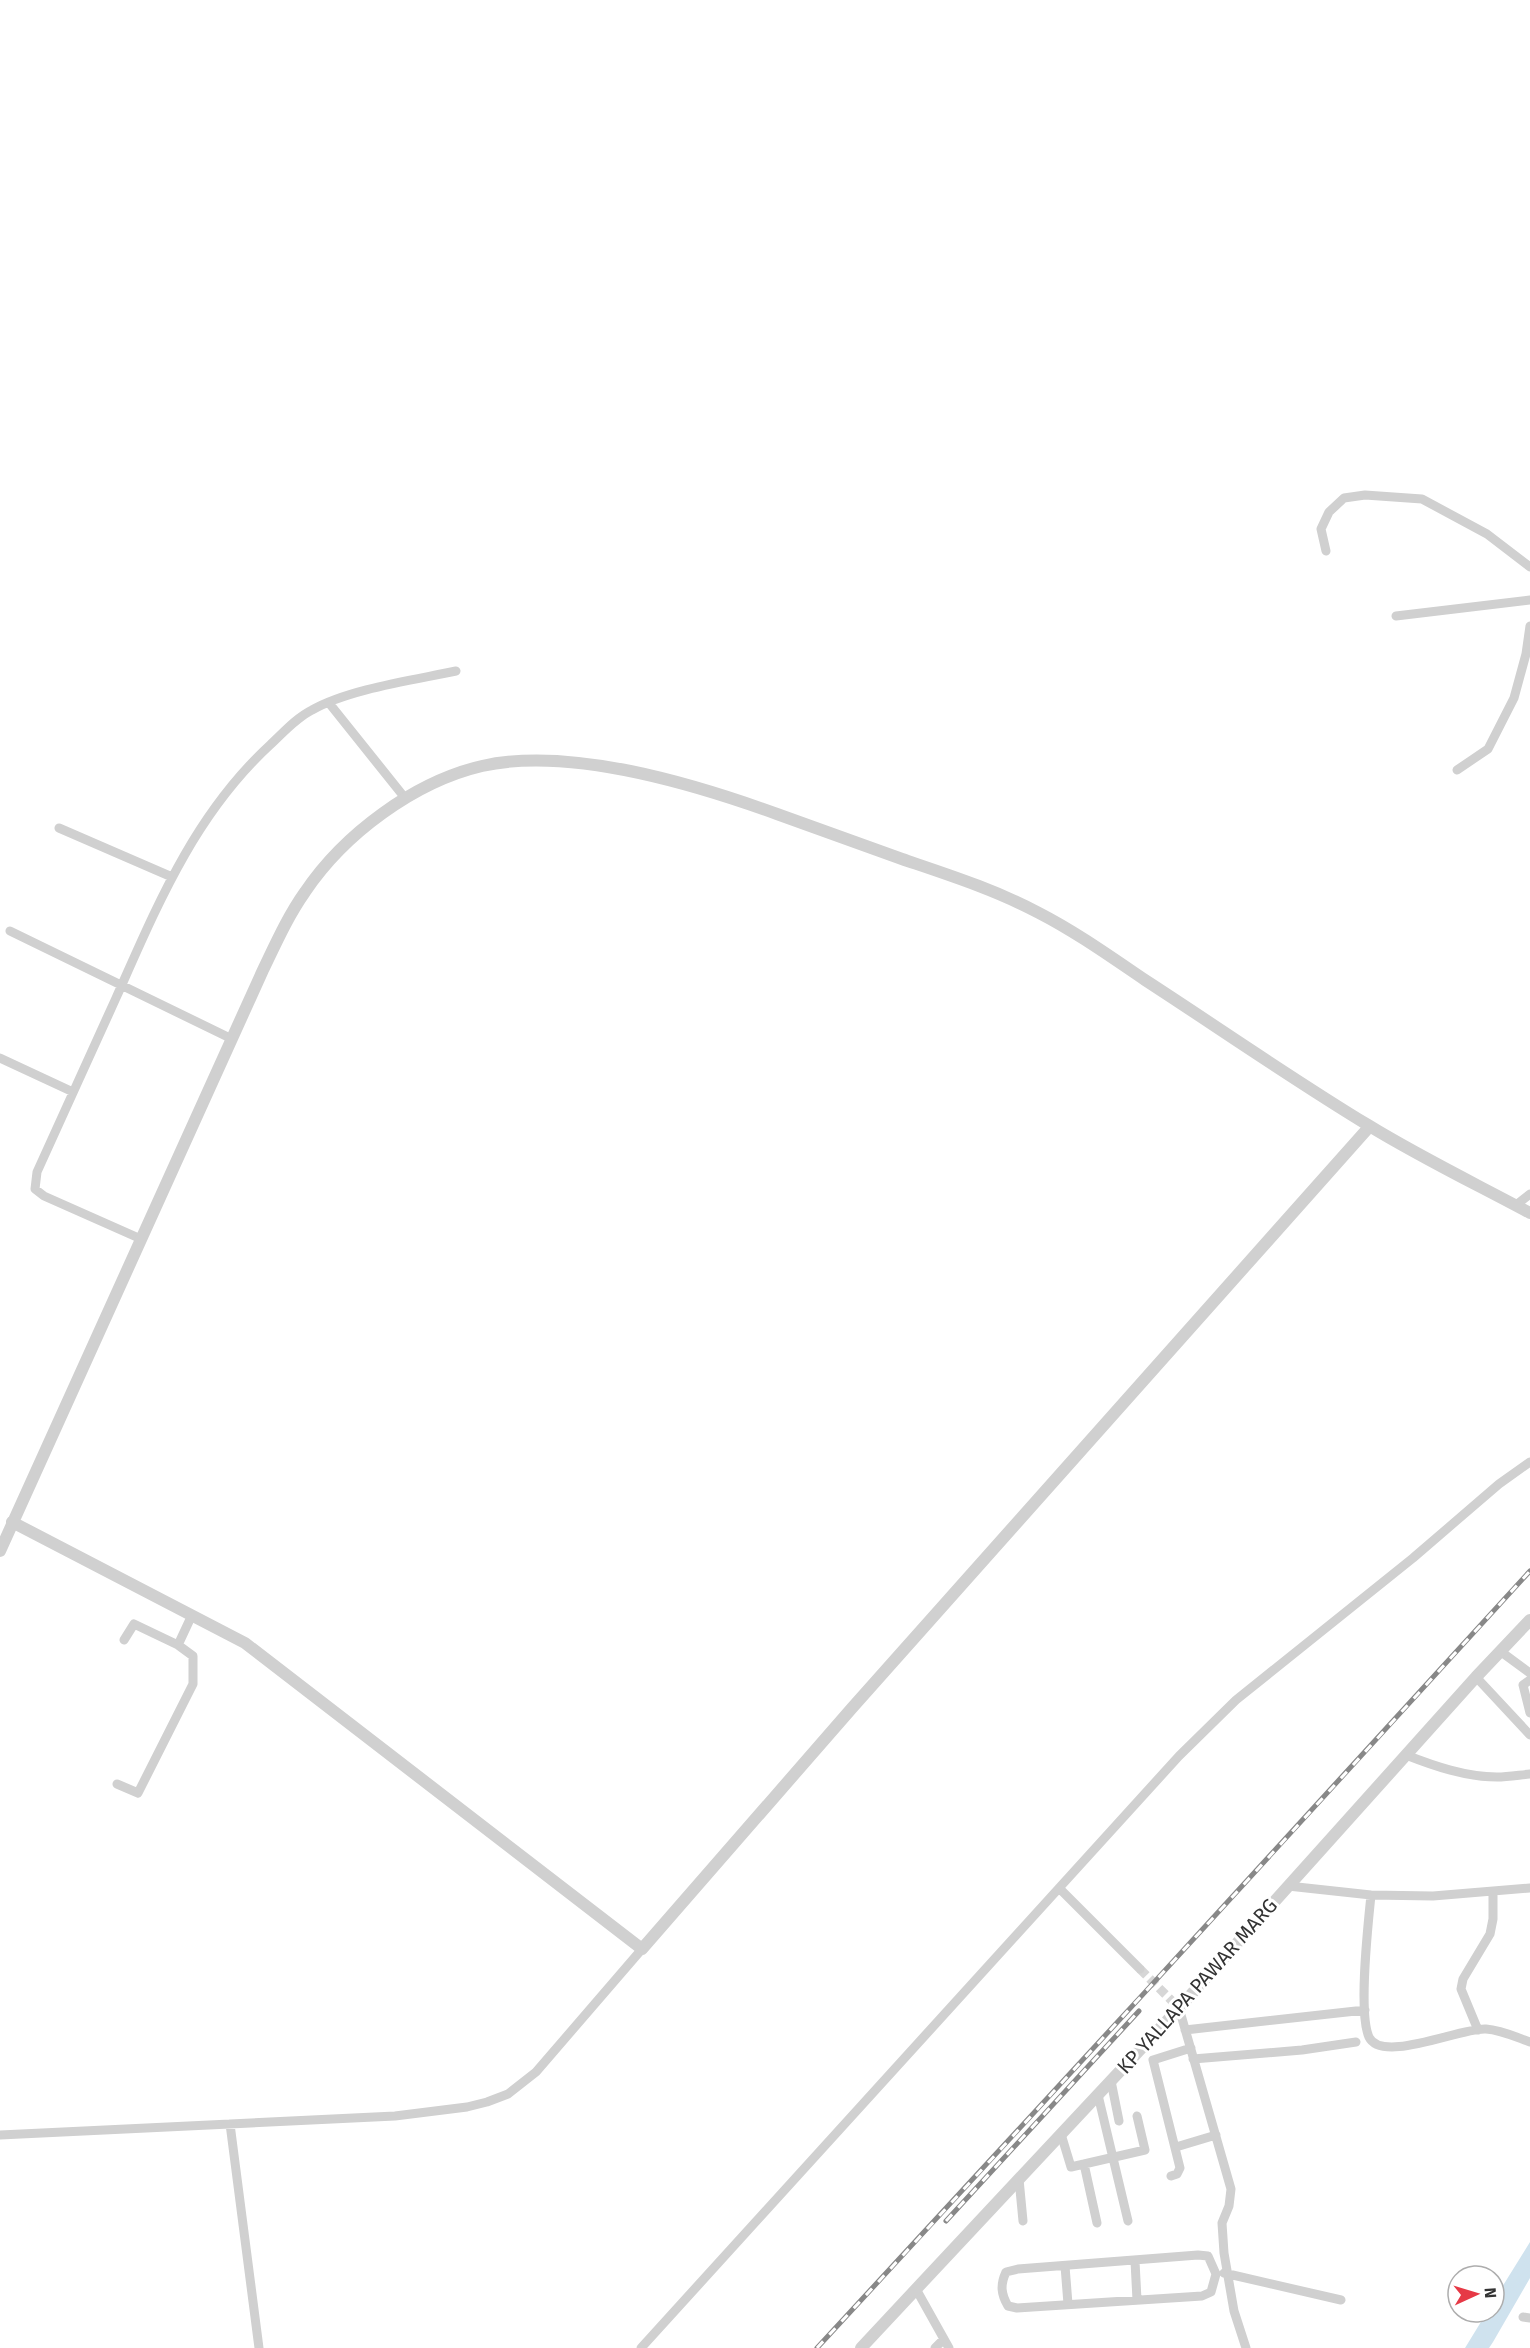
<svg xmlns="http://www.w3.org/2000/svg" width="1530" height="2348" font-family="'Fira Sans',sans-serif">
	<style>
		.water { fill: #cfe2ee }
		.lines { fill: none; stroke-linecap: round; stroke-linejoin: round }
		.minor-tunnel { stroke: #d6d6d6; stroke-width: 9; stroke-dasharray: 9 4.5; stroke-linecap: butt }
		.minor { stroke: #d0d0d0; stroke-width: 9 }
		.tertiary { stroke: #d0d0d0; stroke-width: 12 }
		.rail-casing { stroke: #888; stroke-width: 5 }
		.rail { stroke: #fff; stroke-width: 3; stroke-dasharray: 9; stroke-linecap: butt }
		.labels { text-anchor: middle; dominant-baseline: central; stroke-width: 6; stroke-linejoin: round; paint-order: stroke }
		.street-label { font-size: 20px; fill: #333; stroke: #fff }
	</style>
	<rect width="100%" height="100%" fill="#fff"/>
	<!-- water -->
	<path class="water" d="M1530 2242V2278L1493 2342 1489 2348H1465L1487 2312H1494V2300Z"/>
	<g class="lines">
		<!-- minor-tunnel -->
		<path class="minor-tunnel" d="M1140 1969 1179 2008"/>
		<!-- minor -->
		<path class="minor" d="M1326 551 1321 529 1329 512 1344 498 1365 495 1422 499 1487 534 1530 567
			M1396 616 1530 600
			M329 703 405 798
			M1457 770 1488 749 1514 698 1526 654 1530 626
			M59 828 172 877
			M10 931 232 1039
			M0 1058 73 1092
			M1516 1205 1530 1194
			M141 1239 44 1196 35 1189 37 1172C63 1114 90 1056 116 998 157 906 194 815 270 745 283 733 296 718 312 710 349 689 414 680 456 671
			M178 1645 192 1615
			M1500 1651 1530 1673
			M1476 1677 1530 1735
			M1530 1680 1523 1685 1530 1713
			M1406 1755C1434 1766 1466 1777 1497 1777 1508 1777 1519 1775 1530 1774
			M117 1784 138 1793 193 1684V1656L178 1645 134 1624 124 1640
			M1288 1886 1371 1895 1433 1896 1530 1888
			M1059 1888 1140 1969
			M1371 1895C1368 1925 1358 2013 1369 2037 1382 2064 1462 2027 1486 2029 1501 2030 1516 2037 1530 2042
			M1179 2008 1231 2189 1229 2206 1222 2223 1224 2253 1234 2311 1246 2348
			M1185 2030 1365 2010
			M1478 2030 1461 1989 1463 1979 1490 1934 1493 1919V1891
			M1193 2059 1302 2050 1356 2042
			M1111 2081 1119 2121
			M1098 2095 1128 2221
			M230 2124 259 2348
			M1061 2134 1071 2167 1145 2150 1137 2116
			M0 2135 395 2116 467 2107 487 2102 508 2094 536 2072 642 1949
			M1176 2147 1216 2135
			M1084 2164 1097 2223
			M1171 2176 1177 2174 1180 2168 1153 2060 1191 2048
			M1019 2179 1023 2221
			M1198 2255 1208 2256 1216 2274 1211 2292 1202 2296 1017 2308 1008 2306C1001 2294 1000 2285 1006 2272L1018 2269Z
			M1135 2261 1137 2300
			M1065 2266 1068 2304
			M1224 2273 1341 2300
			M916 2289 949 2348
			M1523 2317 1530 2318
			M641 2348 1179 1756 1236 1700 1413 1558 1499 1484 1530 1462
			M935 2348 944 2339"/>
		<!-- tertiary -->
		<path class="tertiary" d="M12 1522 245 1643 642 1949 852 1708 1370 1126
			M0 1551 263 970C276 943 288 916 305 892 344 834 414 782 482 766 570 746 694 784 777 814 819 829 861 844 902 859 949 875 996 890 1039 913 1076 932 1111 957 1145 980 1219 1028 1292 1079 1368 1125 1420 1157 1476 1184 1530 1213
			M861 2348 1179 2008 1476 1677 1530 1620"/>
		<defs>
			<path id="rail" d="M946 2221 1139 2011
				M817 2348C1056 2090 1293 1831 1530 1571"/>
		</defs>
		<!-- rail casing -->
		<use href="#rail" class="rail-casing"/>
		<!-- rail -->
		<use href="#rail" class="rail"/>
	</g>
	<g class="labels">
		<!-- street labels -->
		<g class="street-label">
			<text transform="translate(1197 1986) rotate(-48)">KP YALLAPA PAWAR MARG</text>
		</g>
	</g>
	<!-- north arrow -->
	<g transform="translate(1476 2294) rotate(86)"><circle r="28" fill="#ffffff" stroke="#adadad" stroke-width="1.5"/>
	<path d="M0-4.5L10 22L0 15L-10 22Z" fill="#e63946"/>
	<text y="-9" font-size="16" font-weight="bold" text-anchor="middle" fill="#333333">N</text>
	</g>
</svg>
